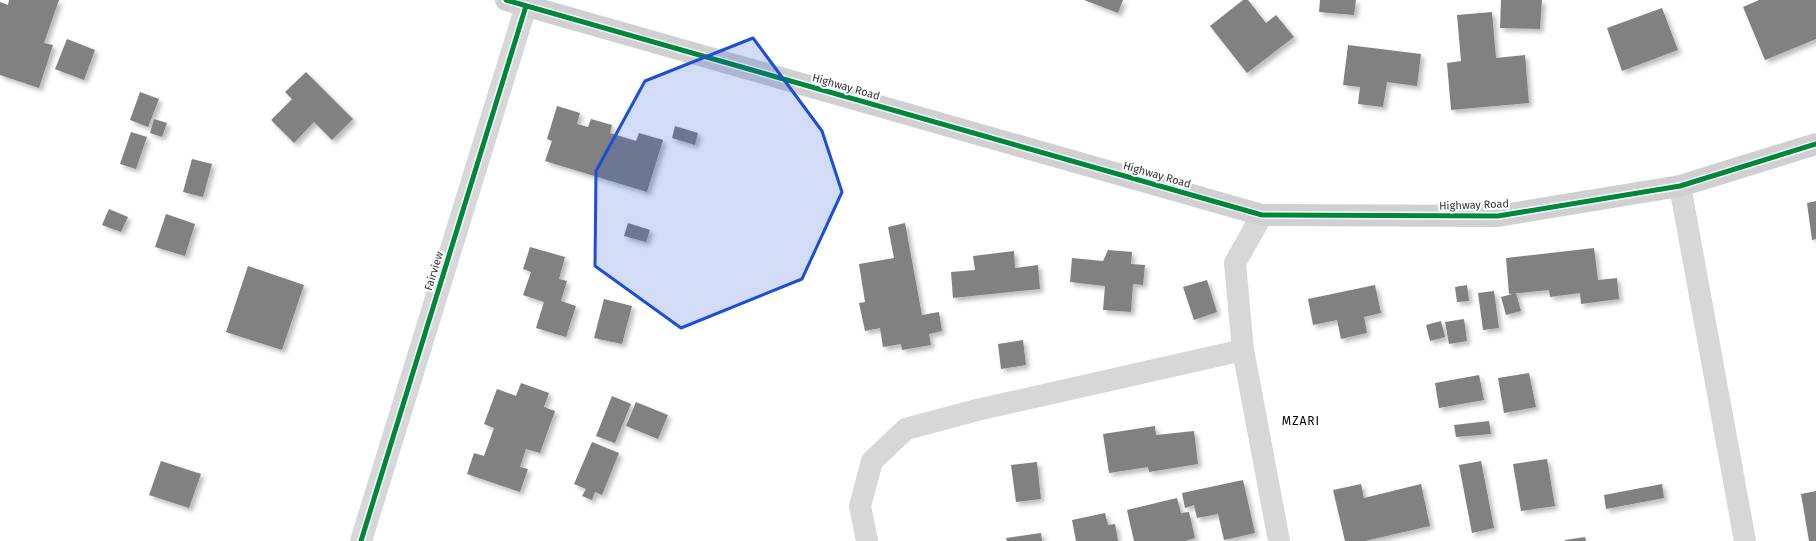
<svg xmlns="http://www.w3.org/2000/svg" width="1816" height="541" font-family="'Fira Sans',sans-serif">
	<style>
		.building { fill: #818181; filter: url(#shadow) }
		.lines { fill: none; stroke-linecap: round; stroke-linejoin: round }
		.street { stroke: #d7d7d7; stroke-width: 22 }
		.secondary { stroke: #d0d0d0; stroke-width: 22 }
		.cycleway-casing { stroke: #fff; stroke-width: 8 }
		.cycleway { stroke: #00873e; stroke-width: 5 }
		.marked { fill: #1d4ed8; fill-opacity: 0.2; stroke: #1d4ed8; stroke-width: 3; stroke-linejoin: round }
		.labels { text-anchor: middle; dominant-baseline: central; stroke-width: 4; stroke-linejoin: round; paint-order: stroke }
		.street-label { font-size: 11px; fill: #333; stroke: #fff }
		.neighbourhood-label { font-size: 12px; letter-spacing: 1px; fill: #000; stroke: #fff }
	</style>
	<defs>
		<filter id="shadow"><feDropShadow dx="3.5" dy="3.5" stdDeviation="2" flood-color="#0004"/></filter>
	</defs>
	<rect width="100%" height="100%" fill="#fff"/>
	<!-- building -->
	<path class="building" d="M9 0H59L44 43 53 45 39 88 0 75V2L8 5Z
		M1084 0H1123L1118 13Z
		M1243 0H1248L1266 23 1276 15 1294 37 1247 73 1210 26Z
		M1320 0H1356L1354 15 1319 12Z
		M1501 0H1542L1540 29 1500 28Z
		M1759 0H1816V39L1765 60 1743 7Z
		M1662 8 1678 50 1622 71 1607 28Z
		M1492 12 1496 58 1525 55 1529 103 1451 110 1447 63 1461 61 1457 15Z
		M67 39 95 50 84 80 55 69Z
		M1348 45 1421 54 1417 86 1387 82 1383 107 1358 104 1360 87 1343 85Z
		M306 72 353 119 332 140 314 122 294 143 271 120 292 99 285 92Z
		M140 92 159 99 148 127 130 120Z
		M557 106 580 113 577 124 588 127 591 119 612 125 610 133 636 141 639 133 663 140 647 192 545 161 552 141 547 139Z
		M154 119 167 123 162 137 150 133Z
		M675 126 698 133 695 145 672 138Z
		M131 132 147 137 136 169 120 164Z
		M192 159 212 164 203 197 183 192Z
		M1816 201V239L1812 240 1807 203Z
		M109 209 128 217 121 232 102 225Z
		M166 214 195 224 185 256 155 247Z
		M628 223 650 230 646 242 624 236Z
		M905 223 922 315 939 312 942 331 929 334 931 345 902 350 901 344 883 347 880 328 865 331 859 303 865 302 859 264 894 258 888 227Z
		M530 247 565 257 559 279 567 281 561 301 576 306 566 337 536 328 544 302 523 295 531 272 523 269Z
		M1594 248 1598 280 1617 278 1619 299 1581 304 1580 293 1550 297 1549 290 1509 294 1506 258Z
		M1108 250 1132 252 1131 264 1145 265 1143 285 1133 284 1131 312 1103 310 1105 286 1070 282 1072 258 1103 261Z
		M1014 251 1015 268 1038 265 1040 289 953 298 951 272 975 270 973 256Z
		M248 266 304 285 282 350 226 332Z
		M1207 280 1217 312 1194 320 1183 287Z
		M1375 285 1381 313 1364 317 1367 333 1341 339 1337 320 1313 325 1308 299Z
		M1467 285 1469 301 1457 302 1455 287Z
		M1494 291 1499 328 1483 330 1478 293Z
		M1516 293 1521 311 1506 315 1501 297Z
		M604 299 632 306 622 344 594 338Z
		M1464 319 1467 341 1449 344 1445 322Z
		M1441 321 1445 337 1430 341 1426 325Z
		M1023 340 1026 365 1001 369 998 344Z
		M1529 373 1536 407 1504 413 1498 378Z
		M1479 375 1484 400 1439 408 1435 383Z
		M521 383 549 393 544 407 555 411 540 453 526 449 520 467 528 469 520 492 467 474 474 453 484 456 494 428 484 424 497 389 516 396Z
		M612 396 631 404 615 443 596 436Z
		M636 402 668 415 658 439 626 426Z
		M1489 421 1491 434 1456 437 1454 425Z
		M1155 426 1156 435 1194 431 1198 464 1149 472 1148 467 1109 473 1103 434Z
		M592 442 619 453 602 495 595 492 592 500 582 496 586 489 574 484Z
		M1547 459 1555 506 1521 511 1513 464Z
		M161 461 201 474 189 508 149 495Z
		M1481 461 1494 528 1472 533 1459 465Z
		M1037 462 1041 499 1016 502 1011 465Z
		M1243 480 1255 533 1224 540 1218 514 1197 518 1194 505 1185 508 1182 493Z
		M1361 484 1364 498 1421 484 1430 526 1365 541H1345L1333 490Z
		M1662 484 1664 498 1606 509 1604 495Z
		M1816 491V541H1809L1801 494Z
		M1177 498 1181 513 1189 512 1195 538 1185 541H1134L1127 510Z
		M1105 513 1108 525 1115 524 1118 541H1076L1072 520Z
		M1041 533 1042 541H1007L1006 538Z
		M1585 537 1586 541H1565V540Z"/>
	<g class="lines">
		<!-- street -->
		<path class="street" d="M1680 186 1745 541
			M1262 215 1235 263 1243 350 1279 541
			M361 541 526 6
			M867 541 860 506 872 461 906 429 977 410 1243 350"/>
		<!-- secondary -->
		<path class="secondary" d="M506 0 1262 215 1498 216 1680 186 1816 144"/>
		<defs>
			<path id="cycleway" d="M506 0 1262 215 1498 216 1680 186 1816 144
				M361 541 526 6"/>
		</defs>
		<!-- cycleway casing -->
		<use href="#cycleway" class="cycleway-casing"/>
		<!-- cycleway -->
		<use href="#cycleway" class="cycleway"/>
	</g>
	<!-- marked area -->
	<path class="marked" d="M753 38 822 131 842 192 802 279 681 328 595 266 596 171 645 81Z"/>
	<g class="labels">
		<!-- street labels -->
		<g class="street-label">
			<text transform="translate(846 87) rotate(16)">Highway Road</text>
			<text transform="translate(1157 175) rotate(16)">Highway Road</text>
			<text transform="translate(1474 205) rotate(-2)">Highway Road</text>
			<text transform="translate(434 271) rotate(-73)">Fairview</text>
		</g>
		<!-- neighbourhood labels -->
		<g class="neighbourhood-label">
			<text x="1301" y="421">MZARI</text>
		</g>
	</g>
</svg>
